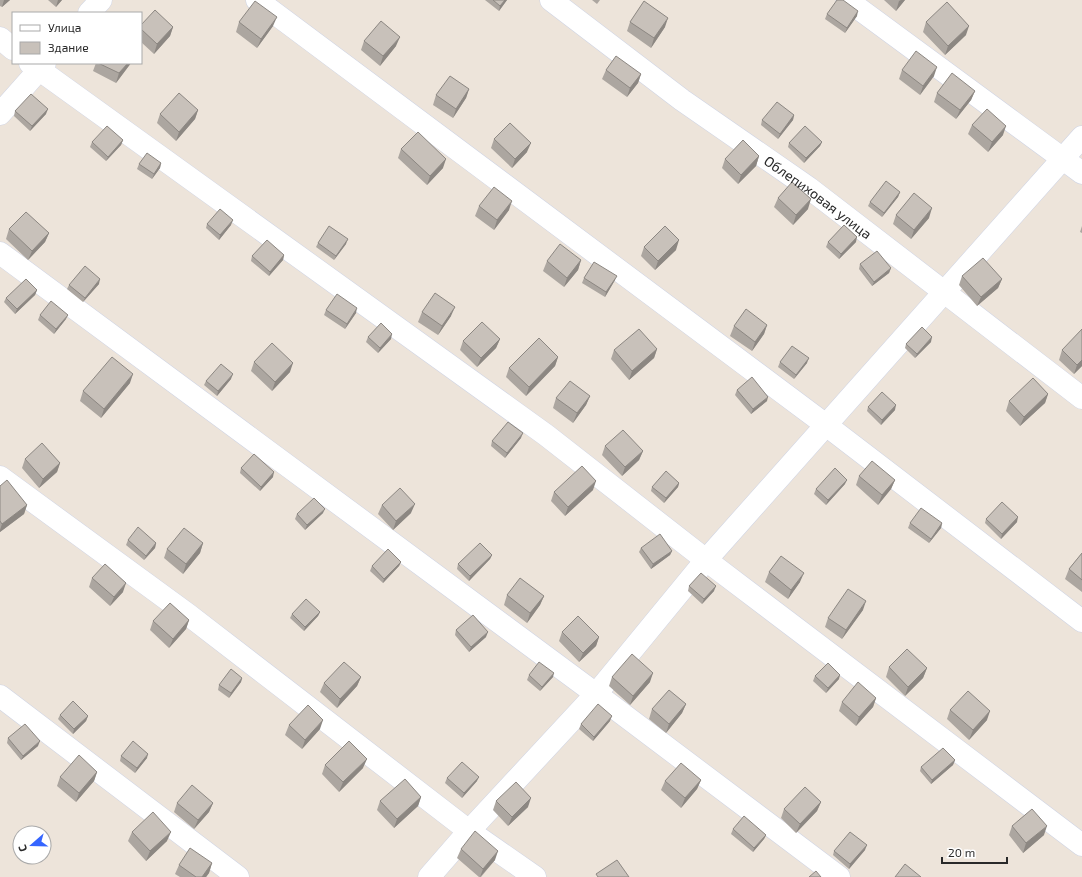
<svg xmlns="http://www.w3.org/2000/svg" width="1082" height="877" font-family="'Exo 2',sans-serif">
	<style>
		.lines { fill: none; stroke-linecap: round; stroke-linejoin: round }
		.street-casing { stroke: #cfd4e4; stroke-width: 23 }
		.street { stroke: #fff; stroke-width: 22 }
		.wall { fill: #aca6a0 }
		.shaded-wall { fill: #8c8782 }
		.building { fill: #c8c1ba; stroke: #8c8782 }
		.labels { text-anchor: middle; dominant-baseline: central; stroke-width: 3; stroke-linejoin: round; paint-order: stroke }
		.street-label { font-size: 14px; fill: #292929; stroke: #fff }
	</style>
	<rect width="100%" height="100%" fill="#ede4da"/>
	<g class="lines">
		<defs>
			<g id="street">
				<path d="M257 0 826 425 1082 621"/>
				<path id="s1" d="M551 0 682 100 809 188 1082 398"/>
				<path d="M847 0 1082 173"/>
				<path d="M89 13 101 0"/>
				<path d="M0 38 13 49"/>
				<path d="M30 63 546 435 706 560 1082 845"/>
				<path d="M0 114 45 63"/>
				<path d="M0 253 596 694 839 877"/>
				<path d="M0 477 190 616 469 831 535 877"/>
				<path d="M0 696 238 877"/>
				<path d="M429 877 469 831 596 694 706 560 1082 137"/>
			</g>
		</defs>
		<!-- street casing -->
		<use href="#street" class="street-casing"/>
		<!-- street -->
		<use href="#street" class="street"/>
	</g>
	<!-- wall -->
	<path class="wall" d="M0 0H10L2 7 0 6Z
		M48 0H62L56 7Z
		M485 0H507L499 11Z
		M592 0H600L597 4Z
		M884 0H905L896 11Z
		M827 14 857 16 845 33 825 19Z
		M239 22 273 26 257 48 236 32Z
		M630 22 665 27 651 48 627 31Z
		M926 22 966 35 945 55 923 32Z
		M141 25 173 27 170 36 154 54 141 42Z
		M364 41 396 46 380 66 361 50Z
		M96 63H131L116 83 93 71Z
		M606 70 641 74 638 83 627 97 602 79Z
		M902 70 934 76 920 95 899 79Z
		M469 89 466 98 453 118 433 105 436 95Z
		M975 91 971 100 956 119 934 102 937 93Z
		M198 110 195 119 176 141 157 123 160 114Z
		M15 111 46 114 30 131 14 116Z
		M794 115 793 120 778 139 761 125 762 120Z
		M972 125 1003 135 988 152 968 134Z
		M494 139 527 152 512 168 491 148Z
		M123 140 121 145 106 161 90 147 92 142Z
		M822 142 820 146 804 163 788 147 789 143Z
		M401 149 443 168 427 185 398 158Z
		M759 156 756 166 738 184 722 168 725 159Z
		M161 163 160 168 152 179 137 169 139 164Z
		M900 192 898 197 882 217 868 206 870 202Z
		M778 198 808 209 793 225 774 207Z
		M479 206 509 210 494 230 475 216Z
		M896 215 929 218 911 239 893 224Z
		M207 224 231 225 219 240 206 228Z
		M1082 226V233L1080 232Z
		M9 229 49 233 45 242 28 260 6 239Z
		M828 242H856L839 259 826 247Z
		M318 243 346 244 334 260 316 247Z
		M644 247 676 250 655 270 641 256Z
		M284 255 283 260 269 276 251 261 252 256Z
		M581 260 578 270 564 287 543 271 547 261Z
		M860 264 891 268 889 273 872 286 859 269Z
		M962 276 1002 279 998 288 977 306 959 285Z
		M584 278 615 280 605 297 582 283Z
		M99 284 83 302 67 289 69 285Z
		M37 290 35 295 15 314 4 302 6 298Z
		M326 310 356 313 345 329 324 315Z
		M422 312 451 316 438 335 418 322Z
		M40 315 66 319 54 334 38 320Z
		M767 325 764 334 752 351 730 336 734 326Z
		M368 337 391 339 378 353 366 342Z
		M500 339 496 348 477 367 460 350 463 341Z
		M931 342 915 358 905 348 906 344Z
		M657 349 654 358 629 380 611 359 614 350Z
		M1062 350 1082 366 1074 374 1059 360Z
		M558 357 555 366 526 396 506 377 509 368Z
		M254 362 290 372 272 391 251 371Z
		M780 362 807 363 794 379 778 367Z
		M231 379 217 396 204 385 206 381Z
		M130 383 101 418 80 401 83 391Z
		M737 390 767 401 751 414 735 395Z
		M1048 394 1045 403 1020 426 1006 411 1009 401Z
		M590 396 586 405 573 423 553 408 556 398Z
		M868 407 895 410 881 425 867 411Z
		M521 438 505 458 491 446 492 441Z
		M605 446 643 451 639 460 622 476 602 455Z
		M25 459 60 463 57 472 39 488 22 468Z
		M241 468 273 477 260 491 240 473Z
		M859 476 895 480 891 489 878 505 856 485Z
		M679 483 678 487 664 503 651 491 652 487Z
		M845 484 826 505 814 494 816 489Z
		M0 486 27 505 24 514 0 532Z
		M593 490 565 516 551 501 554 492Z
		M382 505 411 513 393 530 378 514Z
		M323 513 305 530 295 519 297 514Z
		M986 519 1017 522 1001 539 985 523Z
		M910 523H942L941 528 929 543 908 528Z
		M128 540 156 543 155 548 144 560 126 545Z
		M203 543 200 553 183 574 164 558 167 549Z
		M641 548 672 551 670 555 651 569 639 552Z
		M1082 553V592L1065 579 1069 569Z
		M492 555 490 559 469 581 457 569 458 564Z
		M401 562 399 566 383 583 370 571 372 566Z
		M769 572 800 582 788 599 765 582Z
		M92 578 123 592 110 606 89 587Z
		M689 586 714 591 702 604 688 591Z
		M507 595 544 596 540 605 527 623 504 605Z
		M863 610 842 639 825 627 828 618Z
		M320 612 318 616 304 631 290 618 292 614Z
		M189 620 186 629 169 648 150 630 153 621Z
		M456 630 486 637 469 652 455 635Z
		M562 632 599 637 596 646 579 662 559 641Z
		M889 667 927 668 923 678 905 696 886 677Z
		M529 675 553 677 540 691 527 680Z
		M815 676 839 679 826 693 813 681Z
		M361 677 357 686 337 708 320 692 324 683Z
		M612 677 650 682 630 705 609 686Z
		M242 678 241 682 229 698 218 690 219 685Z
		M876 698 873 707 856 726 839 711 842 702Z
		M686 704 682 713 666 733 649 719 652 709Z
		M950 710 987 720 969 740 947 719Z
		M60 715 88 716 86 721 73 734 58 719Z
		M610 721 593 741 579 729 581 724Z
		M289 725 320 729 302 749 285 735Z
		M8 738 38 746 21 760 7 743Z
		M121 756 147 758 135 773 120 761Z
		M955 760 953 765 931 784 920 771 921 767Z
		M325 765 363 768 339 792 322 774Z
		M97 772 94 781 76 802 57 786 60 777Z
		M447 778 477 781 462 798 445 783Z
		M701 780 697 789 681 808 661 790 665 781Z
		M421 797 418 806 394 828 377 810 380 801Z
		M496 801 528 807 508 826 493 810Z
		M821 802 817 811 796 833 781 818 784 809Z
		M177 803H213L209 812 194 829 174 812Z
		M1012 826 1044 835 1023 853 1009 835Z
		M733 829 766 835 764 839 753 852 731 834Z
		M132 832 167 841 146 861 128 841Z
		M461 849 495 860 481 877H479L457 858Z
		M865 850 849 869 833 855 834 851Z
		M212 863 209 873 206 877H180L175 874 179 865Z"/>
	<!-- shaded-wall -->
	<path class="shaded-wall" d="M4 0H10L2 7Z
		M58 0H62L56 7Z
		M505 0H507L499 11 500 6Z
		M901 0H905L896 11 899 1Z
		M858 11 857 16 845 33 847 28Z
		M277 17 273 26 257 48 261 39Z
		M668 18 665 27 651 48 654 38Z
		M969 26 966 35 945 55 948 46Z
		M173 27 170 36 154 54 157 44Z
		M400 37 396 46 380 66 383 56Z
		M128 63H131L116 83 119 73Z
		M937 67 934 76 920 95 923 86Z
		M641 74 638 83 627 97 630 88Z
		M469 89 466 98 453 118 456 109Z
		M975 91 971 100 956 119 960 110Z
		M48 109 46 114 30 131 32 126Z
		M198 110 195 119 176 141 179 132Z
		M794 115 793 120 778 139 780 134Z
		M1006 126 1003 135 988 152 992 142Z
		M123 140 121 145 106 161 108 157Z
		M822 142 820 146 804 163 806 158Z
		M531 143 527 152 512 168 515 159Z
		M759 156 756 166 738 184 741 175Z
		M446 159 443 168 427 185 430 176Z
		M161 163 160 168 152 179 154 174Z
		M900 192 898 197 882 217 884 213Z
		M811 199 808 209 793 225 796 215Z
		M512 201 509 210 494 230 497 220Z
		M932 208 929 218 911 239 914 230Z
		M233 220 231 225 219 240 220 235Z
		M49 233 45 242 28 260 32 251Z
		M857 237 856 242 839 259 841 254Z
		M348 239 346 244 334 260 336 256Z
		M679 240 676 250 655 270 658 261Z
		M284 255 283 260 269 276 270 272Z
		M581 260 578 270 564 287 567 278Z
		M891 268 889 273 872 286 874 282Z
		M617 276 615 280 605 297 606 292Z
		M100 279 99 284 83 302 85 298Z
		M1002 279 998 288 977 306 981 297Z
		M37 290 35 295 15 314 17 309Z
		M455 307 451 316 438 335 442 326Z
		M357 308 356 313 345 329 347 324Z
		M68 315 66 319 54 334 56 329Z
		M767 325 764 334 752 351 755 342Z
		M392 334 391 339 378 353 380 348Z
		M932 337 931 342 915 358 917 354Z
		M500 339 496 348 477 367 481 358Z
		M657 349 654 358 629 380 632 371Z
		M558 357 555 366 526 396 529 387Z
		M809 358 807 363 794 379 796 375Z
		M1082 360V366L1074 374 1077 365Z
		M293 363 290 372 272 391 275 382Z
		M133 374 130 383 101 418 104 409Z
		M233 374 231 379 217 396 218 391Z
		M1048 394 1045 403 1020 426 1024 417Z
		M590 396 586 405 573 423 577 413Z
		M768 397 767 401 751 414 753 409Z
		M896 405 895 410 881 425 882 420Z
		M523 433 521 438 505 458 507 453Z
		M643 451 639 460 622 476 625 467Z
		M60 463 57 472 39 488 43 479Z
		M274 472 273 477 260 491 261 487Z
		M847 480 845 484 826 505 828 500Z
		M895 480 891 489 878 505 882 495Z
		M596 481 593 490 565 516 568 507Z
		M679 483 678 487 664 503 666 498Z
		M415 504 411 513 393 530 396 521Z
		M27 505 24 514 0 532V530L2 524Z
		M325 509 323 513 305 530 307 525Z
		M1018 517 1017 522 1001 539 1002 534Z
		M942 523 941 528 929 543 931 539Z
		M156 543 155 548 144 560 146 556Z
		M203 543 200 553 183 574 186 564Z
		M672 551 670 555 651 569 653 564Z
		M492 555 490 559 469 581 470 576Z
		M401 562 399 566 383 583 384 579Z
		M804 573 800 582 788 599 791 590Z
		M126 583 123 592 110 606 114 597Z
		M716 586 714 591 702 604 704 599Z
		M544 596 540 605 527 623 530 613Z
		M866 601 863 610 842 639 846 630Z
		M320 612 318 616 304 631 305 627Z
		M189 620 186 629 169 648 173 639Z
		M488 632 486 637 469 652 471 647Z
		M599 637 596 646 579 662 583 653Z
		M927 668 923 678 905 696 908 687Z
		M554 673 553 677 540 691 542 687Z
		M653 673 650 682 630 705 633 696Z
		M840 675 839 679 826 693 828 688Z
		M361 677 357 686 337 708 340 699Z
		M242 678 241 682 229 698 231 693Z
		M876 698 873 707 856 726 859 717Z
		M686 704 682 713 666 733 669 724Z
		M990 711 987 720 969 740 973 730Z
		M88 716 86 721 73 734 74 729Z
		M612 716 610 721 593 741 594 737Z
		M323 720 320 729 302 749 305 740Z
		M40 741 38 746 21 760 23 756Z
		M148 754 147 758 135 773 137 768Z
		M367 759 363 768 339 792 343 782Z
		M955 760 953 765 931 784 932 780Z
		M97 772 94 781 76 802 79 793Z
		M479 777 477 781 462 798 464 793Z
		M701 780 697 789 681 808 685 798Z
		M421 797 418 806 394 828 397 819Z
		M531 798 528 807 508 826 512 817Z
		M821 802 817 811 796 833 800 824Z
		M213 803 209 812 194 829 198 820Z
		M1047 826 1044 835 1023 853 1026 843Z
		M171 832 167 841 146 861 150 851Z
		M766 835 764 839 753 852 754 848Z
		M867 845 865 850 849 869 850 864Z
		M498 851 495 860 480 877 483 869Z
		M212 863 209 873 206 877H202Z"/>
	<!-- building -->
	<path class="building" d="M493 0H505L500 6Z
		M837 0H843L858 11 847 28 827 14Z
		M255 1 277 17 261 39 239 22Z
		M644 1 668 18 654 38 630 22Z
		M947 2 969 26 948 46 926 22Z
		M155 10 173 27 157 44 141 29V25Z
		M381 21 400 37 383 56 364 41Z
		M916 51 937 67 923 86 902 70Z
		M616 56 641 74 630 88 606 70Z
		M98 63H128L119 73Z
		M952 73 975 91 960 110 937 93Z
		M450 76 469 89 456 109 436 95Z
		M179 93 198 110 179 132 160 114Z
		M31 94 48 109 32 126 15 111Z
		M777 102 794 115 780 134 762 120Z
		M987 109 1006 126 992 142 972 125Z
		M510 123 531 143 515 159 494 139Z
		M107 126 123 140 108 157 92 142Z
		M805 126 822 142 806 158 789 143Z
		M418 132 446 159 430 176 401 149Z
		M743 140 759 156 741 175 725 159Z
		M147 153 161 163 154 174 139 164Z
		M886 181 900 192 884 213 870 202Z
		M792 182 811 199 796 215 778 198Z
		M494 187 512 201 497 220 479 206Z
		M914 193 932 208 914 230 896 215Z
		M220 209 233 220 220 235 207 224Z
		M26 212 49 233 32 251 9 229Z
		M844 225 857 237 841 254 828 242Z
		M329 226 348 239 336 256 318 243Z
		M665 226 679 240 658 261 644 247Z
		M267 240 284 255 270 272 252 256Z
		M560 244 581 260 567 278 547 261Z
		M877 251 891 268 874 282 860 264Z
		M983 258 1002 279 981 297 962 276Z
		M594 262 617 276 606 292 584 278Z
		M85 266 100 279 85 298 69 285Z
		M26 279 37 290 17 309 6 298Z
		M435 293 455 307 442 326 422 312Z
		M337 294 357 308 347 324 326 310Z
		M51 301 68 315 56 329 40 315Z
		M746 309 767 325 755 342 734 326Z
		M482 322 500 339 481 358 463 341Z
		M381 323 392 334 380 348 368 337Z
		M922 327 932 337 917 354 906 344Z
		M639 329 657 349 632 371 614 350Z
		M1082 329V360L1077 365 1062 350Z
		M539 338 558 357 529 387 509 368Z
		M272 343 293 363 275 382 254 362Z
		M792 346 809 358 796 375 780 362Z
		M112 357 133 374 104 409 83 391Z
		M221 364 233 374 218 391 206 381Z
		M752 377 768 397 753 409 737 390Z
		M1033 378 1048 394 1024 417 1009 401Z
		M570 381 590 396 577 413 556 398Z
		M882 392 896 405 882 420 868 407Z
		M508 422 523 433 507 453 492 441Z
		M623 430 643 451 625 467 605 446Z
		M42 443 60 463 43 479 25 459Z
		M254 454 274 472 261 487 241 468Z
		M872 461 895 480 882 495 859 476Z
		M582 466 596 481 568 507 554 492Z
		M835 468 847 480 828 500 816 489Z
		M666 471 679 483 666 498 652 487Z
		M7 480 27 505 2 524 0 521V486Z
		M400 488 415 504 396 521 382 505Z
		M314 498 325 509 307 525 297 514Z
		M1002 502 1018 517 1002 534 986 519Z
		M921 508 942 523 931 539 910 523Z
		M138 527 156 543 146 556 128 540Z
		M184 528 203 543 186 564 167 549Z
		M660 534 672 551 653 564 641 548Z
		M480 543 492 555 470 576 458 564Z
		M388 549 401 562 384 579 372 566Z
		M1082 553V580L1069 569Z
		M781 556 804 573 791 590 769 572Z
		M105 564 126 583 114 597 92 578Z
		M701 573 716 586 704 599 689 586Z
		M520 578 544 596 530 613 507 595Z
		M848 589 866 601 846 630 828 618Z
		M306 599 320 612 305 627 292 614Z
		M170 603 189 620 173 639 153 621Z
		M473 615 488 632 471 647 456 630Z
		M578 616 599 637 583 653 562 632Z
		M907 649 927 668 908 687 889 667Z
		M632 654 653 673 633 696 612 677Z
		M344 662 361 677 340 699 324 683Z
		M539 662 554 673 542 687 529 675Z
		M828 663 840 675 828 688 815 676Z
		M231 669 242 678 231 693 219 685Z
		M858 682 876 698 859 717 842 702Z
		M669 690 686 704 669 724 652 709Z
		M968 691 990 711 973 730 950 710Z
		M73 701 88 716 74 729 60 715Z
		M598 704 612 716 594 737 581 724Z
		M308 705 323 720 305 740 289 725Z
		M25 724 40 741 23 756 8 738Z
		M133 741 148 754 137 768 121 756Z
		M349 741 367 759 343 782 325 765Z
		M943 748 955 760 932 780 921 767Z
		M79 755 97 772 79 793 60 777Z
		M462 762 479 777 464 793 447 778Z
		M681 763 701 780 685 798 665 781Z
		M405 779 421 797 397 819 380 801Z
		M516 782 531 798 512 817 496 801Z
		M192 785 213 803 198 820 177 803Z
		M805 787 821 802 800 824 784 809Z
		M1032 809 1047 826 1026 843 1012 826Z
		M153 812 171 832 150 851 132 832Z
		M744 816 766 835 754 848 733 829Z
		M475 831 498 851 483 869 461 849Z
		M850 832 867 845 850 864 834 851Z
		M190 848 212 863 202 877H196L179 865Z
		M617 860 629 877H598L596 874Z
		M905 864 921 877H895Z
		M816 871 821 877H809Z"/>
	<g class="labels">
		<!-- street labels -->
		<g class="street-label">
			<text stroke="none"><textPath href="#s1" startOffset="332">Облепиховая улица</textPath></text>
		</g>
	</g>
	<!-- legend -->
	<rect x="12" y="12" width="130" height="52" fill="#ffffff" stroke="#a9a9a9"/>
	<rect x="20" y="25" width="20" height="6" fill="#ffffff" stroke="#a9a9a9"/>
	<text x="48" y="32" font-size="12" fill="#292929">Улица</text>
	<rect x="20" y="42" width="20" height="12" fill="#c8c1ba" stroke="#a9a9a9"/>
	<text x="48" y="52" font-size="12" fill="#292929">Здание</text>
	<!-- north arrow -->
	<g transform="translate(32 845) rotate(250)"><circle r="19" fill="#ffffff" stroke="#a9a9a9"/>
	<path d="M0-3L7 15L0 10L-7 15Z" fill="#3565ff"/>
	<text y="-6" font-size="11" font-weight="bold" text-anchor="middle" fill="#292929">С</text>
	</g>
	<!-- scale -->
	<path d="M942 857v6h65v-6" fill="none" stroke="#292929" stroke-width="2"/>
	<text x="948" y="857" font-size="12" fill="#292929" stroke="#ffffff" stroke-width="3" paint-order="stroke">20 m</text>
</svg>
